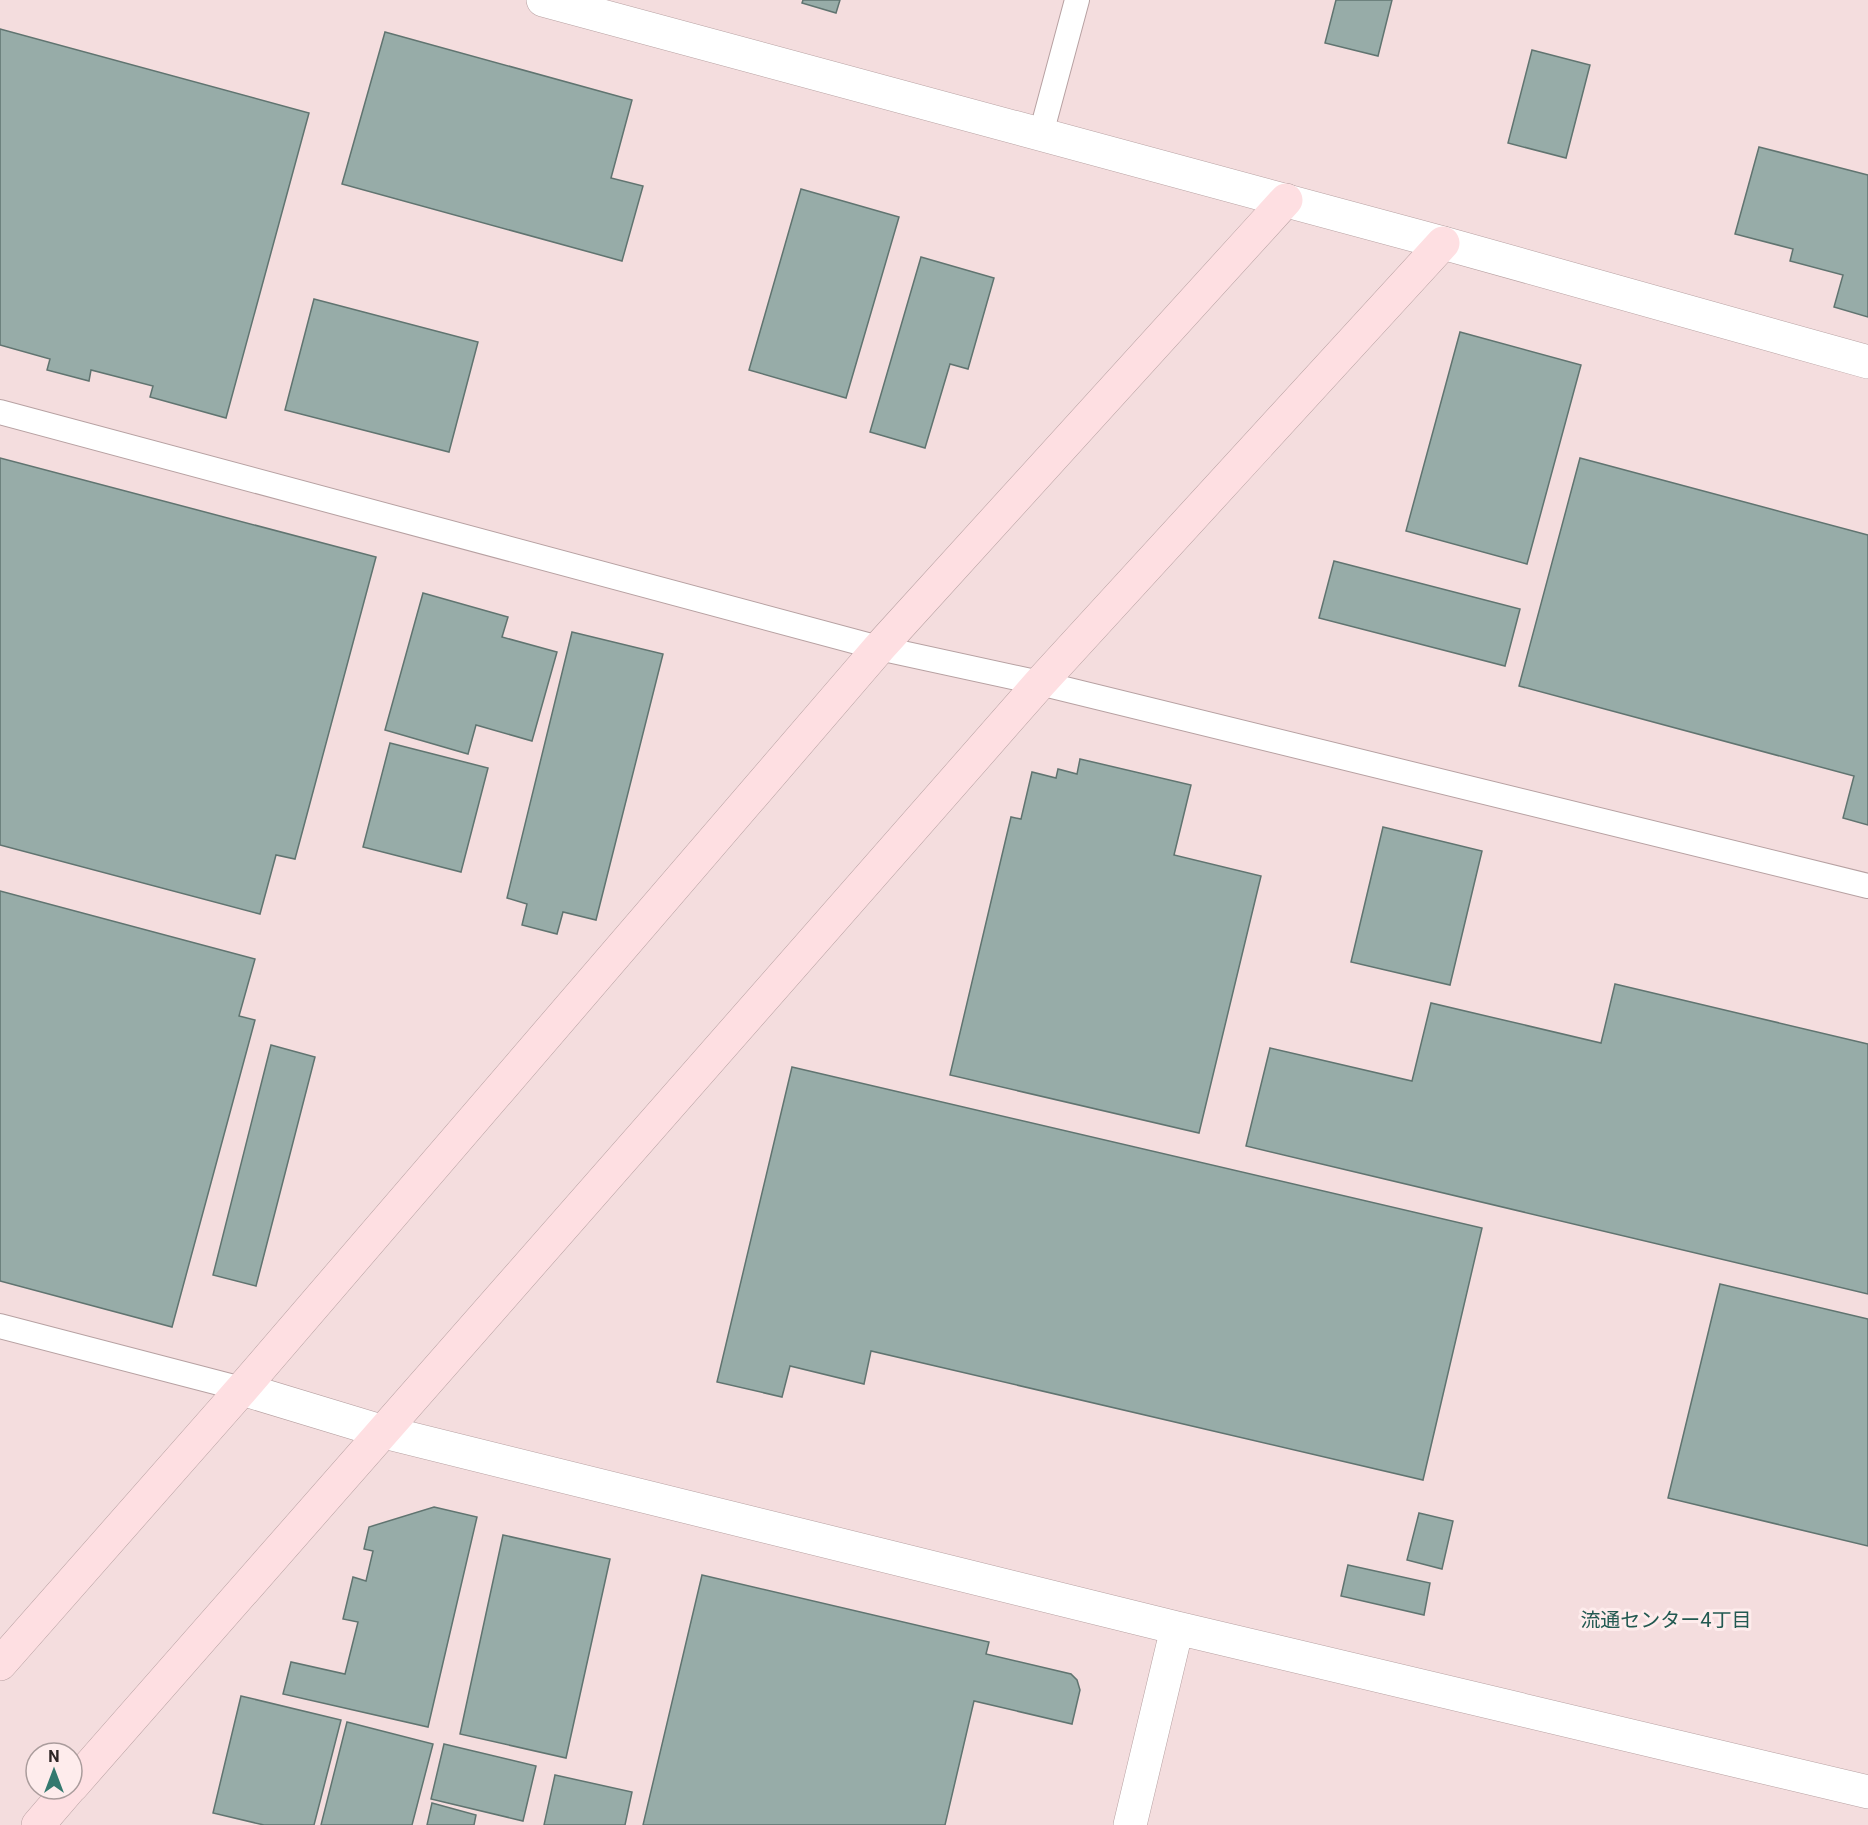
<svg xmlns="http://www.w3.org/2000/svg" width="1868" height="1825" font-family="Roboto,'Noto Sans JP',sans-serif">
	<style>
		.building { fill: #97aca8; stroke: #607470; stroke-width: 1.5 }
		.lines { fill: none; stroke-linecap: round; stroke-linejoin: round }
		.lane-casing { stroke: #b7a1a2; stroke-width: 26 }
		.street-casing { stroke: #b7a1a2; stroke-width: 34 }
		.secondary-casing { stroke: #b7a1a2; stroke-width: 34 }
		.lane { stroke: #fff; stroke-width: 24 }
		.street { stroke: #fff; stroke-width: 33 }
		.secondary { stroke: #fedfe2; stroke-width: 33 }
		.labels { text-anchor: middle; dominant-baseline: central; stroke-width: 6; stroke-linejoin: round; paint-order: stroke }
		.neighbourhood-label { font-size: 20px; fill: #225951; stroke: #feecec }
	</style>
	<rect width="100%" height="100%" fill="#f4ddde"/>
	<!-- building -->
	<path class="building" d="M803 0H840L836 13 802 3Z
		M1336 0H1392L1378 56 1325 43Z
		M0 29 309 113 226 418 150 397 153 386 91 370 89 381 47 370 50 359 0 345Z
		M385 32 632 100 611 178 643 186 622 261 342 184Z
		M1532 50 1590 65 1566 158 1508 143Z
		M1759 147 1868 175V317L1834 307 1843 275 1790 261 1793 249 1735 234Z
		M801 189 899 217 846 398 749 370Z
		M921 257 994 278 968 369 950 364 925 448 870 432Z
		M314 299 478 342 449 452 285 410Z
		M1460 332 1581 365 1527 564 1406 531Z
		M0 458 376 557 295 859 276 855 260 914 0 845Z
		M1580 458 1868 535V825L1843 818 1854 776 1519 686Z
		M1334 561 1520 609 1505 666 1319 618Z
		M423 593 508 617 502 637 557 652 532 741 476 725 468 754 385 730Z
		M572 632 663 654 596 920 563 912 557 934 522 925 527 904 507 898Z
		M390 743 488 768 461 872 363 847Z
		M1080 759 1191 785 1174 855 1261 876 1199 1133 950 1075 1011 817 1021 819 1032 772 1056 778 1058 769 1077 774Z
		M1383 827 1482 851 1450 985 1351 962Z
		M0 891 255 959 239 1016 255 1020 172 1327 0 1281Z
		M1615 984 1868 1044V1294L1246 1146 1270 1048 1412 1081 1431 1003 1601 1043Z
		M271 1045 315 1057 256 1286 213 1275Z
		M792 1067 1482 1228 1423 1480 871 1351 864 1384 790 1366 782 1397 717 1382Z
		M1720 1284 1868 1319V1546L1668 1498Z
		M434 1507 477 1517 428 1727 283 1694 291 1662 345 1674 358 1622 343 1619 353 1577 366 1581 373 1551 364 1549 369 1527Z
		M1419 1513 1453 1521 1442 1569 1407 1560Z
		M503 1535 610 1559 566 1758 460 1734Z
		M1348 1565 1430 1583 1424 1615 1341 1596Z
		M702 1575 989 1642 986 1654 1071 1674 1077 1680 1080 1690 1072 1724 974 1701 945 1825H643Z
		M241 1696 341 1720 314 1825H264L213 1813Z
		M347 1722 433 1744 412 1825H321Z
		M444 1744 536 1766 523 1821 431 1799Z
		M555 1775 632 1792 625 1825H544Z
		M432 1803 476 1815 474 1825H427Z"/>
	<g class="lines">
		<defs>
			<path id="lane" d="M1041 134 1077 0
				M0 412 879 648 1040 683 1868 886
				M0 1326 242 1389"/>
			<path id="street" d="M543 0 1443 243 1868 362
				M242 1389 384 1432 1177 1628 1868 1792
				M1130 1825 1177 1628"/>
			<path id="secondary" d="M0 1664 242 1389 879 648 1286 200
				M72 1786 1040 683 1443 243
				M38 1825 69 1789"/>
		</defs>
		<!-- lane casing -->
		<use href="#lane" class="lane-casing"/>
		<!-- street casing -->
		<use href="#street" class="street-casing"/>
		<!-- secondary casing -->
		<use href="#secondary" class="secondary-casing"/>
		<!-- lane -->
		<use href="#lane" class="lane"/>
		<!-- street -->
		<use href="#street" class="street"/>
		<!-- secondary -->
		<use href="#secondary" class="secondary"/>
	</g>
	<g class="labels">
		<!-- neighbourhood labels -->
		<g class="neighbourhood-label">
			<text x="1666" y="1620">流通センター4丁目</text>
		</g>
	</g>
	<!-- north arrow -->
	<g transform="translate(54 1771)"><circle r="28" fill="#feecec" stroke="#aa9c9c" stroke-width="1.5"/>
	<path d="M0-4.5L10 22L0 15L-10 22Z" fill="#34796f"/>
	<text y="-9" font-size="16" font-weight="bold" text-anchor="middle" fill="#2d2525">N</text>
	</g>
</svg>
